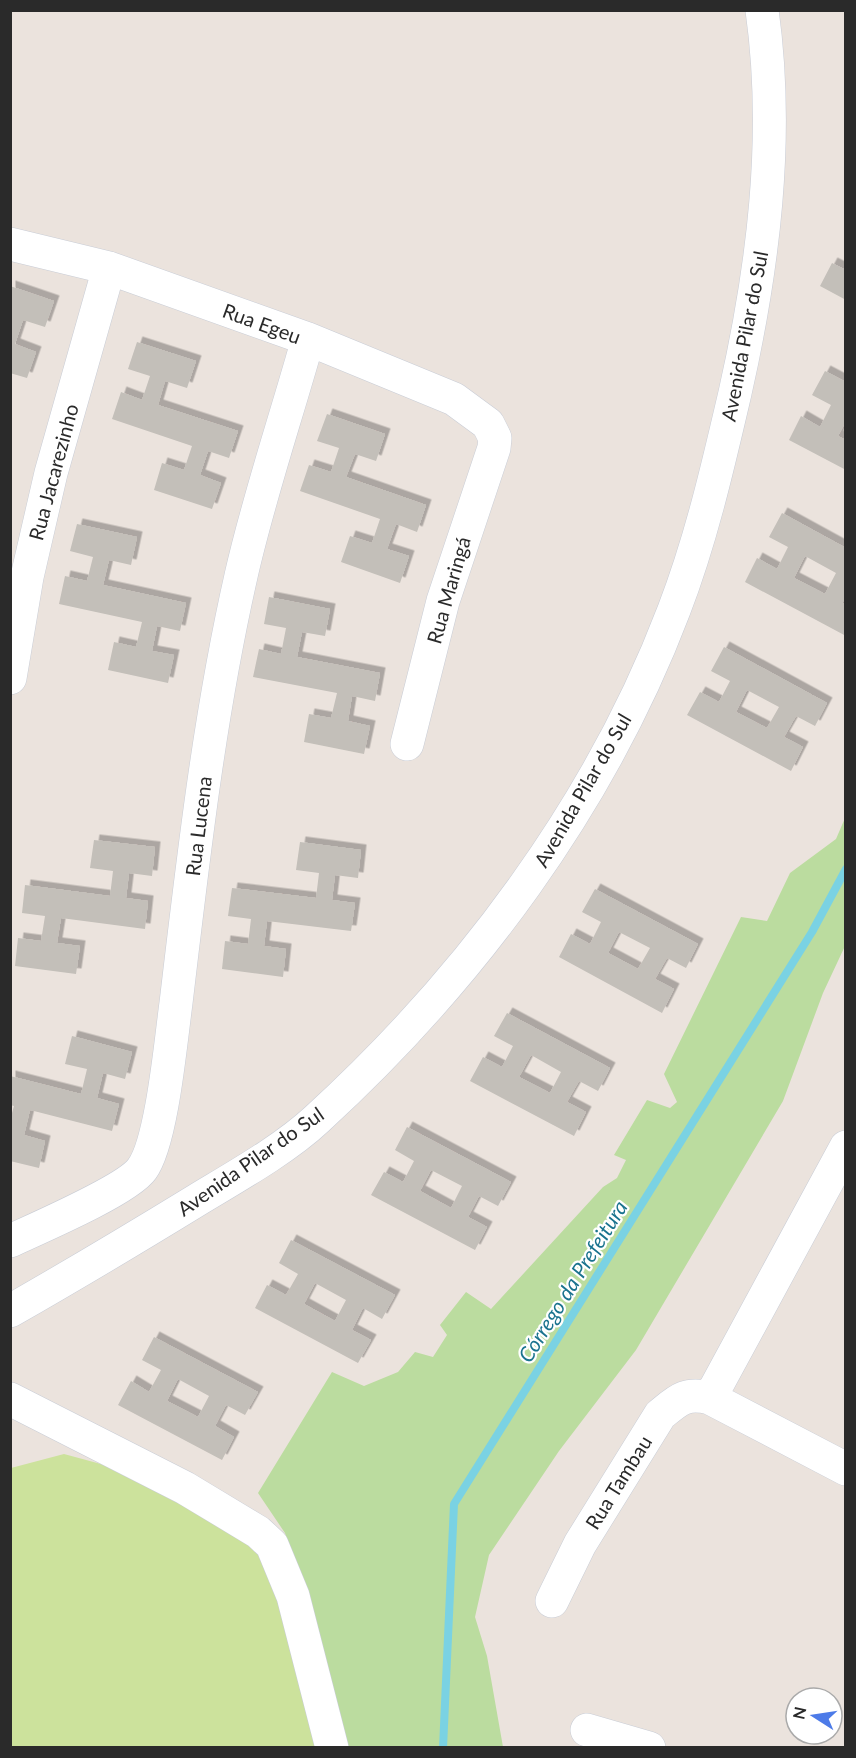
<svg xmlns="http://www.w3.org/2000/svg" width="856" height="1758" font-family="Lato,sans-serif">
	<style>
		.green { fill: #bbdc9f }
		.pitch { fill: #cce29c }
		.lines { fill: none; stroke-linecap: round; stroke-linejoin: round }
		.stream { stroke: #7ad2e3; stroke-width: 8 }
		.building { fill: #c3bfb9; fill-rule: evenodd; filter: url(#shadow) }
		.minor-casing { stroke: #c9cdd6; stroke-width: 34 }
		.minor { stroke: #fff; stroke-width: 33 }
		.labels { text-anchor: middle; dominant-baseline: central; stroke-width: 4.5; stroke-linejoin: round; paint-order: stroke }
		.street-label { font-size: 20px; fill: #2a2a2a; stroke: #fff }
		.water-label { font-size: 21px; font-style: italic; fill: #1a738e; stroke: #fff }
	</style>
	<defs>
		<filter id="shadow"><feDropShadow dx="5.5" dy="-5.5" stdDeviation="0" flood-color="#0004"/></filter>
	</defs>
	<rect width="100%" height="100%" fill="#ebe3dd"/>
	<!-- green -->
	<path class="green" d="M845 818V946L823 993 783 1101 636 1350 559 1451 489 1555 475 1617 487 1656 503 1747H343L327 1674 285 1533 258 1493 332 1372 364 1386 398 1372 415 1352 433 1357 447 1335 440 1325 466 1292 491 1309 603 1187 617 1178 626 1160 614 1155 647 1100 670 1108 677 1102 664 1074 741 917 767 921 790 873 836 839Z"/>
	<!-- pitch -->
	<path class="pitch" d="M64 1454 145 1476 277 1537 343 1747 11 1748V1468Z"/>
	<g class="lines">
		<!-- stream -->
		<path class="stream" d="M443 1748 454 1504 812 932 846 869"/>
	</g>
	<!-- building -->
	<path class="building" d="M832 263 846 270V300L820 286Z
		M10 286 54 301 45 327 23 320 15 344 36 352 27 378 10 373Z
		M137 342 196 361 187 388 165 381 158 405 238 431 229 458 208 451 200 475 221 483 212 509 154 490 162 463 184 470 192 446 112 419 121 392 142 400 150 376 128 369Z
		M825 371 846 382V421L838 436 846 440V470L789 440 801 416 820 427 831 405 812 395Z
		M327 414 385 434 376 461 355 454 346 477 426 505 417 532 396 524 387 549 409 556 400 583 341 562 350 536 372 543 380 519 300 491 309 465 331 472 339 448 317 441Z
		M782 513 846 548V597L842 603 846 605V636L745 582 757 558 777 569 788 547 769 537ZM805 556 836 573 825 594 794 578Z
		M77 524 137 537 131 565 109 560 103 585 186 603 180 631 157 626 152 651 174 655 168 683 108 670 114 642 136 647 142 622 59 604 65 576 87 581 93 557 70 551Z
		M269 597 330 609 325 636 302 632 297 657 380 673 375 701 352 696 348 721 370 726 364 754 304 742 309 714 331 718 337 693 253 677 259 649 281 654 286 628 264 624Z
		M724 647 827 703 815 726 796 716 784 737 803 747 791 771 687 715 700 692 719 702 730 681 711 671ZM747 690 779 707 767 728 736 712Z
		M94 840 155 847 152 876 129 873 126 898 148 901 145 929 61 918 57 943 80 946 76 974 15 966 18 938 41 941 45 916 22 913 25 885 110 896 113 871 90 868Z
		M300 842 361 850 358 878 335 875 332 900 355 903 351 931 267 921 264 946 286 949 283 977 222 969 225 941 248 944 251 919 228 916 232 888 316 898 319 873 296 870Z
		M595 889 698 944 686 968 667 958 655 979 674 989 662 1013 559 957 571 934 590 944 601 922 582 912ZM619 932 650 948 638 969 608 953Z
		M507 1013 610 1068 598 1091 579 1081 567 1102 586 1112 574 1136 470 1081 483 1057 502 1067 513 1046 494 1036ZM531 1055 561 1072 550 1093 519 1077Z
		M72 1036 132 1052 125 1079 103 1073 97 1098 119 1104 112 1131 30 1110 24 1135 45 1141 39 1168 10 1161V1120L14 1106 10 1105V1076L81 1094 87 1069 65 1064Z
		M407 1127 511 1182 498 1206 479 1196 468 1217 487 1227 475 1250 371 1195 384 1172 403 1182 414 1161 395 1150ZM431 1170 462 1186 451 1208 420 1191Z
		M291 1240 395 1295 382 1319 363 1308 352 1330 371 1340 358 1363 255 1308 267 1285 286 1295 298 1274 279 1263ZM315 1283 346 1300 335 1321 304 1304Z
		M154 1337 258 1392 245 1415 226 1405 215 1426 234 1437 222 1460 118 1405 131 1381 149 1392 161 1370 142 1360ZM178 1379 209 1396 198 1417 167 1401Z"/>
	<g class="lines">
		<defs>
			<path id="minor" d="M10 244 109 268 308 339 454 399 488 424 495 438 494 448 443 601 407 744
				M10 678 27 577 51 473 109 268
				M10 1241C38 1228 127 1190 142 1169 162 1142 171 1039 176 1003 193 860 209 717 241 576 259 496 286 418 308 339
				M10 1311C73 1275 135 1238 197 1200 235 1177 285 1149 317 1119 470 979 600 805 674 610 701 540 718 466 735 393 763 269 780 138 762 10
				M710 1398 846 1147
				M10 1399 185 1488 258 1532 272 1545 293 1596 332 1748
				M552 1601 580 1544 660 1415C678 1400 685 1392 710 1398L846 1469
				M587 1730 649 1748"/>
		</defs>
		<!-- minor casing -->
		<use href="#minor" class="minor-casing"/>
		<!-- minor -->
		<use href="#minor" class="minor"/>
	</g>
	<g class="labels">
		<!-- street labels -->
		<g class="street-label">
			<text transform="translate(262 323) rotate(20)">Rua Egeu</text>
			<text transform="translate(744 336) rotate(-79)">Avenida Pilar do Sul</text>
			<text transform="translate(53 472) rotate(-75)">Rua Jacarezinho</text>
			<text transform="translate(448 590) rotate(-74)">Rua Maringá</text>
			<text transform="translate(582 790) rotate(-60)">Avenida Pilar do Sul</text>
			<text transform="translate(198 826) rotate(-83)">Rua Lucena</text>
			<text transform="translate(250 1161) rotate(-35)">Avenida Pilar do Sul</text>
			<text transform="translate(618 1482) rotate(-58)">Rua Tambau</text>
		</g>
		<!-- water labels -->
		<g class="water-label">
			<text transform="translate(572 1281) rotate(-58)">Córrego da Prefeitura</text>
		</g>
	</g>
	<!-- border -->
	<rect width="856" height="1758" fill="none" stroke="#2a2a2a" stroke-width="24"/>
	<!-- north arrow -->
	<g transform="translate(814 1716) rotate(282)"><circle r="28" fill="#ffffff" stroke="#aaaaaa" stroke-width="1.5"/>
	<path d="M0-4.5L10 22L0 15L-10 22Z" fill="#4d7be8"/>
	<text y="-9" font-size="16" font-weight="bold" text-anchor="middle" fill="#2a2a2a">N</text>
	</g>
</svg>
